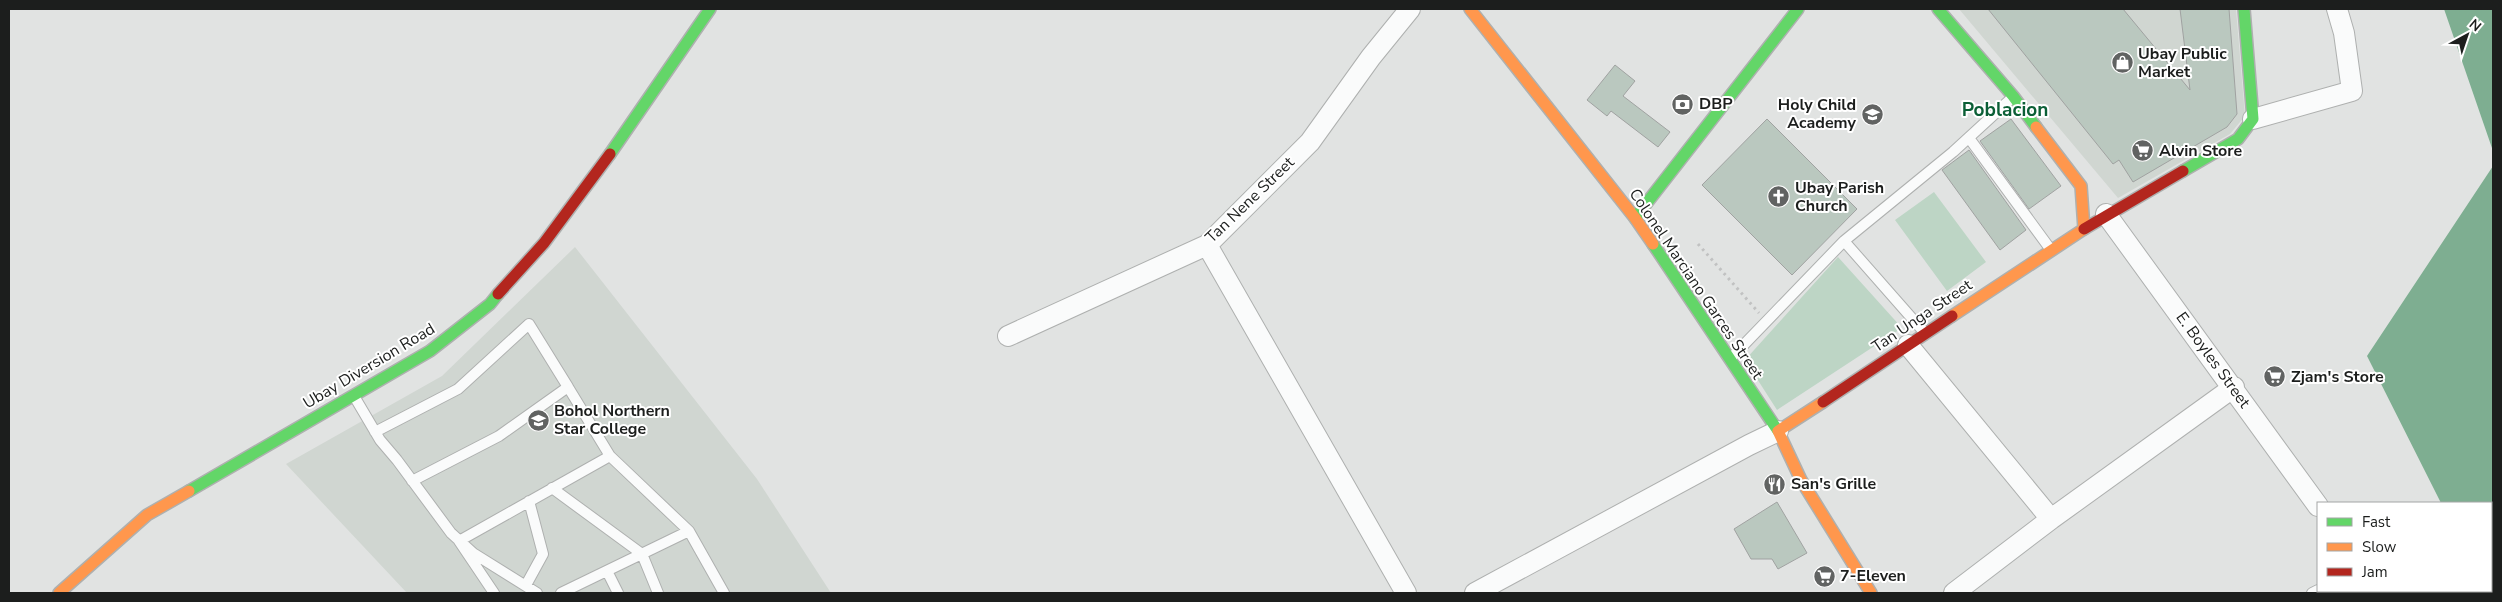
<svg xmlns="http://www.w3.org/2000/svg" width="2502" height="602" font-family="'Nunito Sans',sans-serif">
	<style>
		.built { fill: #d0d6d1 }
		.green { fill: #bdd5c5 }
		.water { fill: #7eae91 }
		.building { fill: #bac8bf; stroke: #a0a2a1 }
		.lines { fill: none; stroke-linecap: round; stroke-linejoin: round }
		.lane-casing { stroke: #aeb0af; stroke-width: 12 }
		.street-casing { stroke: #aeb0af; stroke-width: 22 }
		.fast-casing { stroke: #aeb0af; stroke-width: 14 }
		.slow-casing { stroke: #aeb0af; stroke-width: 14 }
		.jam-casing { stroke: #aeb0af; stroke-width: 14 }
		.path { stroke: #c1c2c2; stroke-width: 3; stroke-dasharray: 2.5 4; stroke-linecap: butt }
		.lane { stroke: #fafbfb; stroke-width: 10 }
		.street { stroke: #fafbfb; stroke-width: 20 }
		.fast { stroke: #63d668; stroke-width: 11 }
		.slow { stroke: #ff974d; stroke-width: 11 }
		.jam { stroke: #b3261e; stroke-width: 11 }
		.labels { text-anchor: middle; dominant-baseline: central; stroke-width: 4; stroke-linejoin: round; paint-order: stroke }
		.poi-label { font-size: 16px; font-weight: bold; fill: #1c1e1d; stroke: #fff; text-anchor: start }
		.street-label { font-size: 16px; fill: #1c1e1d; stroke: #fff }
		.quarter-label { font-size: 19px; font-weight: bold; fill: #0b5f36; stroke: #fff }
	</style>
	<rect width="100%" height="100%" fill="#e1e3e2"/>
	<!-- built -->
	<path class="built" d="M1959 9H2236L2245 116 2230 134 2118 198Z
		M575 247 757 479 831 593H407L286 464 442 376Z"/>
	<!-- green -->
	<path class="green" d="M1934 192 1986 262 1947 291 1895 220Z
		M1838 257 1902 328 1777 410 1745 360Z"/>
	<!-- water -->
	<path class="water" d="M2444 9H2493V151Z
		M2493 166V593H2487L2486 591H2491V503H2441L2367 356Z"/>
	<!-- building -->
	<path class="building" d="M1988 9H2123L2190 90 2180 9H2229L2237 114 2227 127 2133 182 2119 160 2113 164Z
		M1615 65 1635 81 1623 96 1670 132 1658 147 1611 111 1607 116 1587 100Z
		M1767 119 1857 209 1792 275 1702 185Z
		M2011 119 2061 186 2029 209 1980 141Z
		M1969 150 2026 230 2000 250 1942 170Z
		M1777 502 1807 553 1778 569 1772 559H1751L1734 529Z"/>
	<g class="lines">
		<defs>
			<path id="lane" d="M1969 138 2051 250
				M1924 332 1844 241 1953 152 2013 97
				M1732 357 1844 241
				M354 396 380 440 397 460 451 533 473 553 537 593
				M375 432 458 389 529 324 568 387
				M412 481 499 436 568 387 610 456
				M552 488 642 554 658 593
				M607 571 618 593
				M526 585 543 554 529 501
				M494 593 459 541 610 456 689 531
				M561 593 689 531 724 593
				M2312 593 2318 590"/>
			<path id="street" d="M2253 119 2352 91 2344 33 2337 9
				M2106 214 2318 506
				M1207 245 1406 593
				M1008 336 1207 245 1310 142 1371 57 1410 9
				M1908 345 2051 519
				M2377 591 2379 593
				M1475 593 1749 445 1778 431
				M1954 593 2051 519 2234 387"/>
			<path id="fast" d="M1938 9 2013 96 2036 127
				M610 154 710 9
				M2183 171 2238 139 2253 119 2244 9
				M1635 218 1798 9
				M1653 244 1778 431
				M189 491 430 351 490 304 498 294"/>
			<path id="slow" d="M1470 9 1635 218 1653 244
				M1952 316 2084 229 2081 186 2036 127
				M1823 402 1778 431 1801 480 1871 593
				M59 593 147 515 189 491"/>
			<path id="jam" d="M2084 229 2183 171
				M498 294 544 243 610 154
				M1823 402 1952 316"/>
		</defs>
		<!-- lane casing -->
		<use href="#lane" class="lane-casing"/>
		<!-- street casing -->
		<use href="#street" class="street-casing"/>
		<!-- fast casing -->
		<use href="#fast" class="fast-casing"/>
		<!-- slow casing -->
		<use href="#slow" class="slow-casing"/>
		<!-- jam casing -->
		<use href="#jam" class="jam-casing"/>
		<!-- path -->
		<path class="path" d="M1698 244 1759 313"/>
		<!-- lane -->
		<use href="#lane" class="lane"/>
		<!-- street -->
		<use href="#street" class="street"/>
		<!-- fast -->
		<use href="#fast" class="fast"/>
		<!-- slow -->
		<use href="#slow" class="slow"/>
		<!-- jam -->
		<use href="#jam" class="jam"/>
	</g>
	<!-- icons -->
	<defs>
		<symbol id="shop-disc" viewBox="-11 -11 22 22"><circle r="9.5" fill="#616362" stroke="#fff"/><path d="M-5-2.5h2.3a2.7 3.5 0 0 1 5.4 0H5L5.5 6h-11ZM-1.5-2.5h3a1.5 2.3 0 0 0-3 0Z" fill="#fff"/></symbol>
		<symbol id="bank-disc" viewBox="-11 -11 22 22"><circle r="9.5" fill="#616362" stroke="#fff"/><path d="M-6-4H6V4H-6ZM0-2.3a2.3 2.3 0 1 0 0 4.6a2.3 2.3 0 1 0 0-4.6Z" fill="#fff"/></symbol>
		<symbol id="school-disc" viewBox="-11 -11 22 22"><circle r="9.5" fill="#616362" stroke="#fff"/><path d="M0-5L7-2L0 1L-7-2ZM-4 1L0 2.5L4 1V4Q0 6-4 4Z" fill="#fff"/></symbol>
		<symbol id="supermarket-disc" viewBox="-11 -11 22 22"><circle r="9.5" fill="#616362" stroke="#fff"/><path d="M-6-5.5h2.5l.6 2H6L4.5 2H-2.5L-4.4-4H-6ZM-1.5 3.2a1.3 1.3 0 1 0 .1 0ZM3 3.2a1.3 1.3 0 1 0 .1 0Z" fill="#fff"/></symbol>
		<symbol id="church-disc" viewBox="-11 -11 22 22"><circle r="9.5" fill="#616362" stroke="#fff"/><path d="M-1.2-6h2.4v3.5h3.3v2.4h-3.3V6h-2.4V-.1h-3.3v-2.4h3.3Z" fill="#fff"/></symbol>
		<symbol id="university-disc" viewBox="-11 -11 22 22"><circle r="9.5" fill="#616362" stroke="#fff"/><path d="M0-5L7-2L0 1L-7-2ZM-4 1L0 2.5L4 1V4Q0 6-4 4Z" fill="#fff"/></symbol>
		<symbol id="restaurant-disc" viewBox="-11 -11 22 22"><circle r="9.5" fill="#616362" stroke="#fff"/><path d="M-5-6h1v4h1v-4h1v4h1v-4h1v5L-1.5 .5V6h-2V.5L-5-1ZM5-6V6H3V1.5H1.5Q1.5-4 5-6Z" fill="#fff"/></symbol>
	</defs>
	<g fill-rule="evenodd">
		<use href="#shop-disc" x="2110" y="50" width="25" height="25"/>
		<use href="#bank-disc" x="1670" y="92" width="25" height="25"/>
		<use href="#school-disc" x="1860" y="102" width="25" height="25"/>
		<use href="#supermarket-disc" x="2130" y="138" width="25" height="25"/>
		<use href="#church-disc" x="1766" y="184" width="25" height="25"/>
		<use href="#supermarket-disc" x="2262" y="364" width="25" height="25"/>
		<use href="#university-disc" x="526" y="408" width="25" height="25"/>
		<use href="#restaurant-disc" x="1762" y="472" width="25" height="25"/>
		<use href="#supermarket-disc" x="1812" y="564" width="25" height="25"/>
	</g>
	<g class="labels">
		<!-- poi labels -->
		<g class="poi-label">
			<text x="2138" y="54">Ubay Public<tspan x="2138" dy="18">Market</tspan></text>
			<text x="1699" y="104">DBP</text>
			<text x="1856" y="105" text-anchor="end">Holy Child<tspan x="1856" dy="18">Academy</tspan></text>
			<text x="2159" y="151">Alvin Store</text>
			<text x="1795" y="188">Ubay Parish<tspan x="1795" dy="18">Church</tspan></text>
			<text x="2291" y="377">Zjam's Store</text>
			<text x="554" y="411">Bohol Northern<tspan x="554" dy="18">Star College</tspan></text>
			<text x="1791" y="484">San's Grille</text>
			<text x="1840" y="576">7-Eleven</text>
		</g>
		<!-- street labels -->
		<g class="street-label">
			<text transform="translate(1250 200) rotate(-44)">Tan Nene Street</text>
			<text transform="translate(1696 284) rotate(56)">Colonel Marciano Garces Street</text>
			<text transform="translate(1922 316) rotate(-34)">Tan Unga Street</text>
			<text transform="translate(2213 360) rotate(54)">E. Boyles Street</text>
			<text transform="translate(369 366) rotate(-31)">Ubay Diversion Road</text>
		</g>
		<!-- quarter labels -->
		<g class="quarter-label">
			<text x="2005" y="110">Poblacion</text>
		</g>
	</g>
	<!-- border -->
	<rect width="2502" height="602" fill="none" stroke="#1c1e1d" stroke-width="20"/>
	<!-- legend -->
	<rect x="2317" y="502" width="175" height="90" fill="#ffffff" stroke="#a4a5a5"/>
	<rect x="2327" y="518" width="25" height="8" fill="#63d668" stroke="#a4a5a5"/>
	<text x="2362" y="527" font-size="15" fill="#1c1e1d">Fast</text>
	<rect x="2327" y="543" width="25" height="8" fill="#ff974d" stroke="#a4a5a5"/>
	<text x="2362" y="552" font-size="15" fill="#1c1e1d">Slow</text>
	<rect x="2327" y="568" width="25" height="8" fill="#b3261e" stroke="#a4a5a5"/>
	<text x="2362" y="577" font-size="15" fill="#1c1e1d">Jam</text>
	<!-- north arrow -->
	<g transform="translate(2467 35) rotate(40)" stroke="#ffffff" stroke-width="4" paint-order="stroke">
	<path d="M0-4L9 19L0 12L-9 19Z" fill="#1c1e1d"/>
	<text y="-8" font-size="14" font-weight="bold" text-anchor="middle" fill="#1c1e1d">N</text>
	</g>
</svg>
